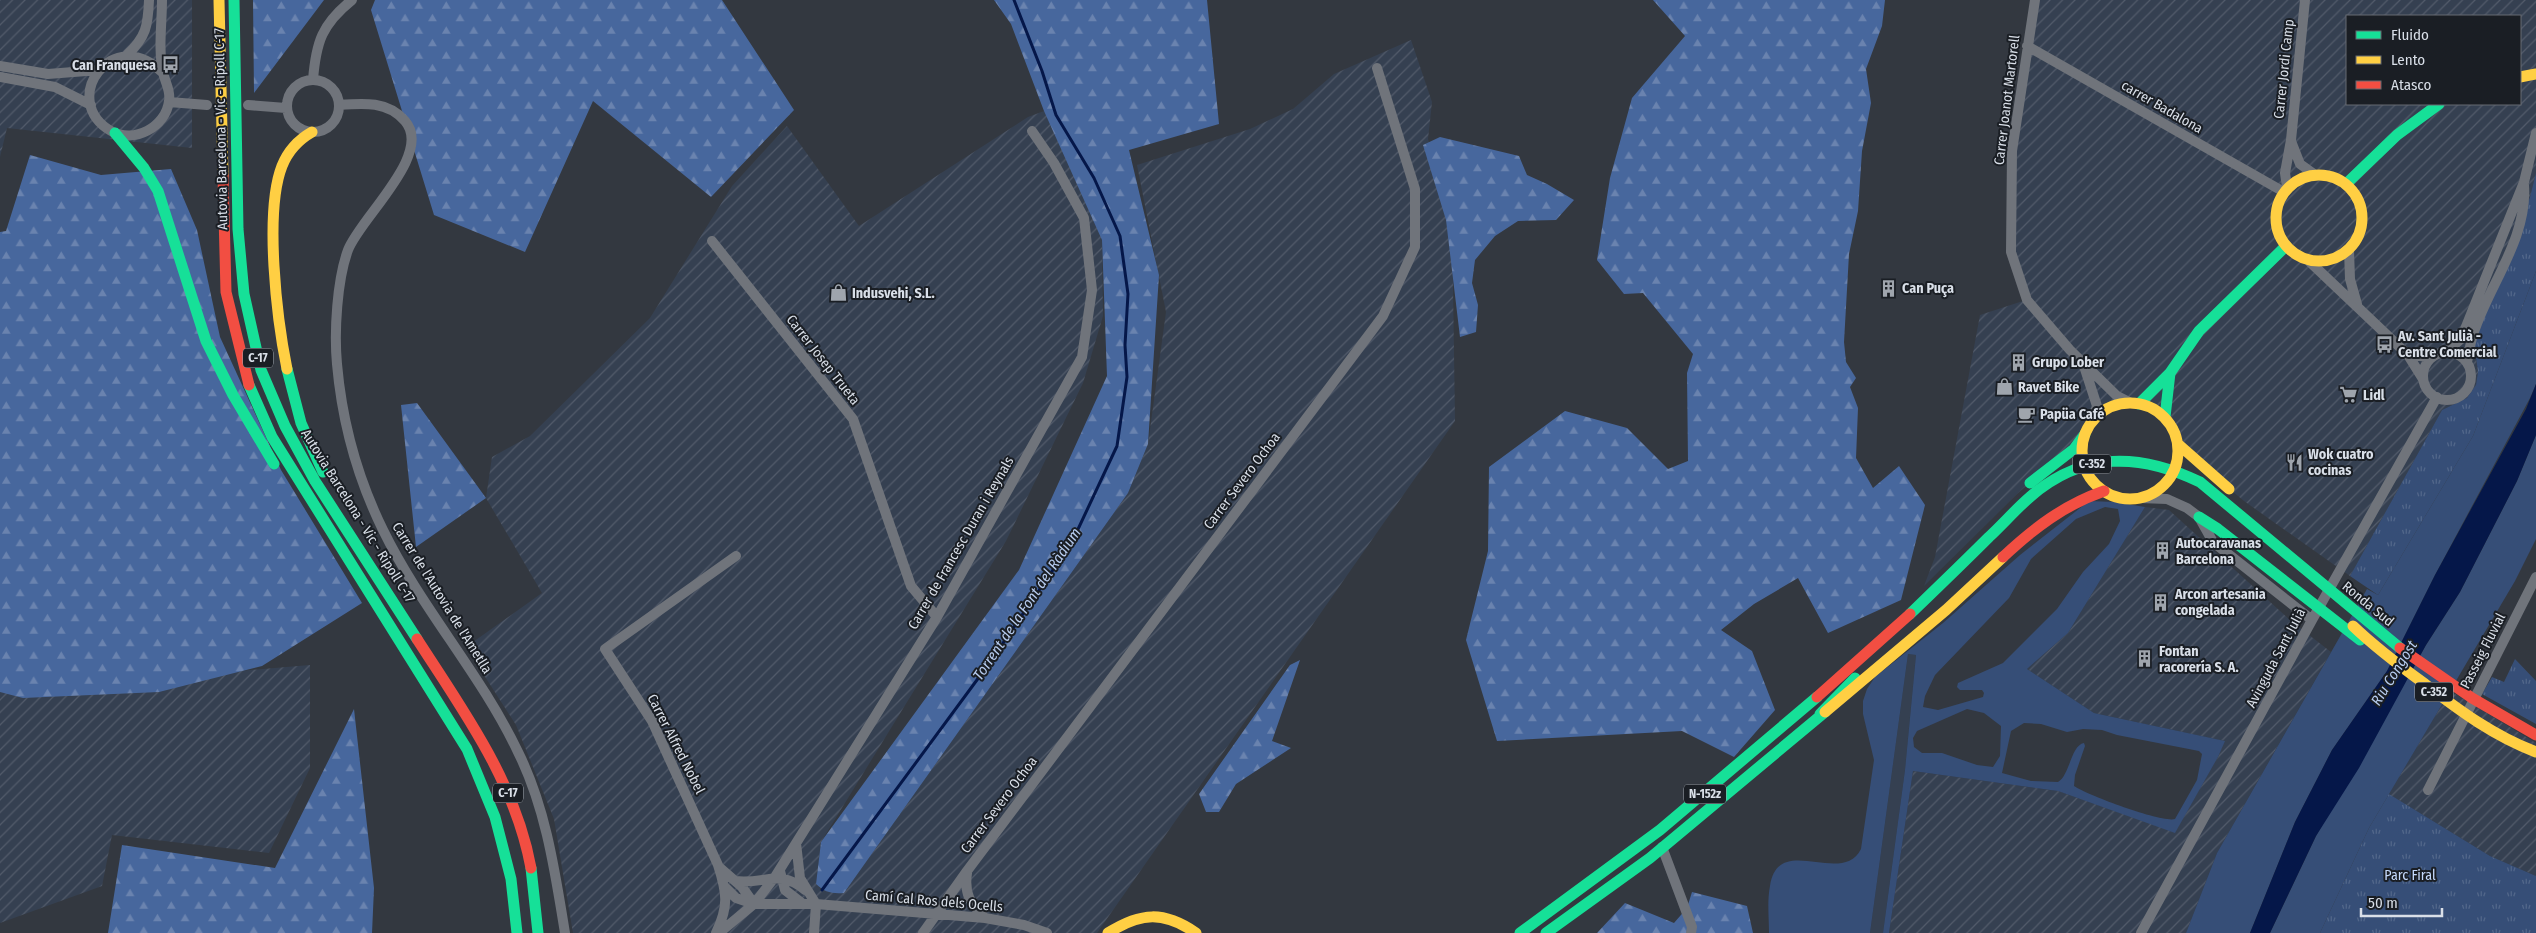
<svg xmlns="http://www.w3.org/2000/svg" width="2536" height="933" font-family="'Fira Sans Condensed',sans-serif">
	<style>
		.built { fill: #354051 }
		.industrial { fill: url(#industrial-furrows); fill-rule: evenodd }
		.grass { fill: #364e77; fill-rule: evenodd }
		.forest { fill: url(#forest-firs) }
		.park { fill: url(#park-tufts) }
		.water { fill: #051749 }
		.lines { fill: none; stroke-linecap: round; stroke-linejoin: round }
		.stream { stroke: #051749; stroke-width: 3 }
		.street { stroke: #70747b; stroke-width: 10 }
		.fast { stroke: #16e098; stroke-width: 11 }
		.slow { stroke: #ffcf43; stroke-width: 11 }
		.jam { stroke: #f24e42; stroke-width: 11 }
		.labels { text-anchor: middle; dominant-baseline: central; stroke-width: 4; stroke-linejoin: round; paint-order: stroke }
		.shield { fill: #1a1e24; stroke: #a0a5ad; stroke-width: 1 }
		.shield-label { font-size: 12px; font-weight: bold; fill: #d9dfe8 }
		.poi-label { font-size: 14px; font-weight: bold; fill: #d9dfe8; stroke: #1a1e24; text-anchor: start }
		.street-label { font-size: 14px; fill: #d9dfe8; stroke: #1a1e24 }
		.park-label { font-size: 14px; fill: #c5dafd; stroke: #1a1e24 }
		.water-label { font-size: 15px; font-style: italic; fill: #b6cbee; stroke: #1a1e24 }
	</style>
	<defs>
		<pattern id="industrial-furrows" width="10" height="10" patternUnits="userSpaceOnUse" patternTransform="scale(1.25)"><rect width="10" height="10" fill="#354051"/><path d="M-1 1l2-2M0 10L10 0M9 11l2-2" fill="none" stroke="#525b6a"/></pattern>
		<pattern id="forest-firs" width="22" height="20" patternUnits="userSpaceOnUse" patternTransform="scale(1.25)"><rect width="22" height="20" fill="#47679d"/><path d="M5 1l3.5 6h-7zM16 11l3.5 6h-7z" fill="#6a83af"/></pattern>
		<pattern id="park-tufts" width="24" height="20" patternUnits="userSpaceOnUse" patternTransform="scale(1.25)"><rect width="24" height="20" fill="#364e77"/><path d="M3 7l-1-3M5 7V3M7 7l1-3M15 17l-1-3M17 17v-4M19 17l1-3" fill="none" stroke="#52678a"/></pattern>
	</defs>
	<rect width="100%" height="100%" fill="#333840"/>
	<!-- built -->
	<path class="built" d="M1908 654 1916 655 1905 770 1883 933H1870Z"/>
	<!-- industrial -->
	<path class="industrial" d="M0 0H192V148L7 128 0 157Z
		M2035 0H2536V173L2530 197 2474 341 2478 372 2476 385 2468 398 2442 410 2350 576 2244 501 2189 455 2178 444 2173 428 2157 411 2131 403 2114 405 2104 411 2092 421 2085 434 2017 494 1924 586 1935 557 1980 315 2026 300 2011 252 2012 151ZM2347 16H2520V104H2347Z
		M1411 40 1432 102 1428 139 1452 218 1455 421 1097 933H573L554 819 516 725 466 647 542 593 486 498 492 457 530 436 650 318 732 186 787 126 859 226 1028 117 1044 111 1084 183 1102 240 1103 316 1083 383 1006 541 821 842 816 884 822 890 844 893 1128 493 1148 444 1166 312 1137 165 1250 129 1293 109 1334 74Z
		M2145 507 2169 510 2291 621 2331 652 2217 853 2186 933H1889L1913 771 2058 791 2175 832 2218 757 2224 741 2094 713 2027 669 2068 633Z
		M310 665V768L269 853 112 835 102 886 0 923V691Z
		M2450 691 2536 743V876L2490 856 2389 794Z"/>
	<!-- grass -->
	<path class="grass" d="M2536 271V384L2530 398 2435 575 2387 671 2332 750 2295 822 2250 933H2186L2217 853 2367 589 2378 595 2473 436Z
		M2536 435V539L2515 581 2369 828 2320 933H2270L2316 836 2426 645 2460 592 2517 481Z
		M2089 501 2115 502 2145 507 2068 633 2027 669 2094 713 2225 741 2218 757 2175 833 2058 791 1913 771 1889 933H1883L1905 770 1916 655 1908 654 1870 933H1769C1769 918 1767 901 1770 886 1778 832 1842 887 1861 849L1874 760 1863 714V701L1867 689 1875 677 1943 623 2020 555ZM2105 507 2118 509 2120 521 2109 544 2083 572 2057 609 2003 663 1958 683 1957 687 1960 690H1982L1984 693 1983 697 1938 710 1923 707 1925 696 1935 675 2009 598 2031 559 2076 519ZM1967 709 1984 713 2001 726 2000 756 1993 767 1977 765 1942 753H1922L1914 747 1913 738 1917 731ZM2024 723 2041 724 2067 732 2083 729 2102 730 2117 735 2199 751 2202 754 2197 780 2175 819C2162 823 2087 795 2074 786L2075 775 2085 746 2084 743C2071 745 2070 775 2058 782L2031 781 2002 773 2011 731Z"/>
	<!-- forest -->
	<path class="forest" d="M253 0H324L254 93Z
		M375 0H722L794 110 711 197 593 101 525 252 434 215 371 10Z
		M994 0H1207L1219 124 1129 150 1159 275 1148 444 1128 493 844 893C832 894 824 892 816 884L821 842 1019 570 1107 376 1102 240 1044 111 1011 24Z
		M1653 0H1885L1882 26 1866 69 1871 103 1862 151 1858 211 1849 254 1844 342 1846 362 1856 378 1850 387 1858 408 1856 458 1873 488 1899 466 1925 505 1901 600 1828 633 1798 578 1754 604 1721 630 1752 651 1775 710 1734 757 1682 731 1497 741 1466 640 1488 551 1489 467 1565 411 1627 428 1668 469 1688 461 1687 373 1693 354 1643 293 1624 294 1597 260 1610 178 1632 98 1685 36Z
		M1440 137 1519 156 1527 175 1547 184 1574 200 1556 220 1518 221 1495 236 1475 260 1472 283 1478 305 1476 332 1460 337 1446 220 1423 145Z
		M30 155 101 175 171 169 197 230 220 337 281 470 362 603 262 666 159 692 23 698 0 692V232L6 231Z
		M417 403 486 498 416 547 401 405Z
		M1300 660 1272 741 1291 748 1236 784 1219 812H1206L1199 794 1290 665Z
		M354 709 374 888 372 933H108L122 845 275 868Z
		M1692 892 1747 906 1753 933H1597L1625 903 1674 923 1687 908Z"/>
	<!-- park -->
	<path class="park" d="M2536 173V271L2473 436 2378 595 2350 576 2442 410 2467 398 2476 385 2478 372 2474 341 2530 197Z
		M2515 659 2536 681V724L2482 694 2492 677 2504 682Z
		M2389 794 2490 856 2536 876V933H2320L2369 828Z"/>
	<!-- water -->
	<path class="water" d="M2536 384V435L2517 481 2460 592 2426 645 2359 768 2316 836 2270 933H2250L2295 822 2332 750 2387 671 2435 575 2526 409Z"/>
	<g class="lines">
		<!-- stream -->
		<path class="stream" d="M822 890 988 665 1072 542 1117 446 1127 377 1125 345 1128 294 1120 236 1094 178 1056 115 1042 71 1014 0"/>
		<!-- street -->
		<path class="street" d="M162 0C162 24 158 49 163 72 165 83 171 90 169 101 166 127 134 144 111 131 58 100 113 23 163 73
			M2035 0 2012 151 2011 252 2027 300 2070 350 2117 396 2131 403
			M2027 46 2284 192
			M127 55C146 37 148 26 149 0
			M0 66 48 74 99 70
			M0 77 55 87 91 105
			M313 80C316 42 322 24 352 0
			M287 106a26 26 0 1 1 52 0a26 26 0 1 1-52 0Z
			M169 102 207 105
			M248 105 286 108
			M339 105C364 103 388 101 405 121 434 154 360 218 348 250 337 280 334 332 337 364 342 421 358 479 383 530 421 608 481 674 518 752 546 808 555 872 565 933
			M2291 141 2300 164 2314 174
			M2287 187 2285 173 2291 140 2305 0
			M712 241 853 419 911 586 937 617
			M2349 250 2350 279 2357 304
			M2310 262 2408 355 2423 379
			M2446 352 2461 339 2524 182 2536 133
			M2423 376a24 24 0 1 1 48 0a24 24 0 1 1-48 0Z
			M2408 355 2431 357
			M2467 362C2469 353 2470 344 2473 335 2488 286 2528 239 2524 185
			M2083 363 2097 406 2092 421
			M2140 498 2167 499 2187 508 2199 517 2213 542 2312 620
			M2428 790 2536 577
			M796 843 800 878 816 904
			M1662 847 1692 927 1691 933
			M719 867 742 887 754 904
			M780 871 785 890 803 904
			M967 873C964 894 970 903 985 918
			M735 881C765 885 779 868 805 890
			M726 888 736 898 754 904H816L985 918 1024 925 1047 933
			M716 933C729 906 727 893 718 865L652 721 605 649 736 556
			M719 933 754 904 775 877 937 617 1082 357 1092 290 1084 218 1054 163 1032 131
			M814 933 816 904
			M923 933 967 871 1383 316 1415 247V189L1377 68
			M2141 933 2312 620 2437 397"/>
		<!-- fast -->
		<path class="fast" d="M234 0 238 229 244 294 261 370 285 426 315 481 417 639
			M115 133 144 168 158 191 206 341 233 395 274 464
			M2346 184 2397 135 2439 104
			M287 369 301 423 323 472
			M249 385 272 437 467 749 495 817 511 879 517 933
			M2139 404 2170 373 2199 331 2286 246
			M2165 417 2170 373
			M2030 483 2074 449 2085 434
			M2199 517 2218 529 2360 640
			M1910 614C1937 588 1963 563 1989 537 2003 524 2016 509 2030 497 2083 451 2140 453 2200 482L2400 648
			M1820 714 1855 678
			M531 868 538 933
			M1520 933 1660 830 1817 697
			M1546 933 1650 858 1825 712"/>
		<!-- slow -->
		<path class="slow" d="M219 0 223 175
			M2520 77 2536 74
			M2276 218a43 43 0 1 1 86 0a43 43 0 1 1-86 0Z
			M287 369C277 320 264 212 282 166 288 151 298 140 312 132
			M2082 451a48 48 0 1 1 96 0a48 48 0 1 1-96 0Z
			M2178 444 2229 489
			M2353 626C2375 647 2400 666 2425 684 2460 711 2494 736 2536 752
			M1825 712 1946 610 2003 557
			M1108 933C1141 912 1164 911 1196 933"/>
		<!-- jam -->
		<path class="jam" d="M223 175 226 292 249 385
			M2003 557C2034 528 2064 505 2104 491
			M417 639C464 712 515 781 531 868
			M2400 648 2472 698 2536 735
			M1817 697 1910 614"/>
	</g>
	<!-- icons -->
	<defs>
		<symbol id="bus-bare" viewBox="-9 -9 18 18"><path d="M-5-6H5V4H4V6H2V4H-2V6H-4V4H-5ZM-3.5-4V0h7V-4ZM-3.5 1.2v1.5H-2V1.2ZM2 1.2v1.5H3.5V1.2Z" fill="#9fa5ad" stroke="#1a1e24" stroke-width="2.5" paint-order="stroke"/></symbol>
		<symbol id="building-bare" viewBox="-9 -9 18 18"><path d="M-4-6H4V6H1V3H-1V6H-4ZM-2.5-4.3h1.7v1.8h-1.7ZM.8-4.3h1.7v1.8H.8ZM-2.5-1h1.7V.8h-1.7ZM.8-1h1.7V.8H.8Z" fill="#9fa5ad" stroke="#1a1e24" stroke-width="2.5" paint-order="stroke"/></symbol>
		<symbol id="shop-bare" viewBox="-9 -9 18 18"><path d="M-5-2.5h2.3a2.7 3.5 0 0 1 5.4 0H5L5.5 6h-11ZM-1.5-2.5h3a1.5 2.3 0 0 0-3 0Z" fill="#9fa5ad" stroke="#1a1e24" stroke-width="2.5" paint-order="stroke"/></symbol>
		<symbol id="supermarket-bare" viewBox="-9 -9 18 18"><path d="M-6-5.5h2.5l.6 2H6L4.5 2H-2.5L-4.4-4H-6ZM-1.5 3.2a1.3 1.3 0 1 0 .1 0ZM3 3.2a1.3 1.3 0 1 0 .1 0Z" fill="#9fa5ad" stroke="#1a1e24" stroke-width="2.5" paint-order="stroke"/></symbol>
		<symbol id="cafe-bare" viewBox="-9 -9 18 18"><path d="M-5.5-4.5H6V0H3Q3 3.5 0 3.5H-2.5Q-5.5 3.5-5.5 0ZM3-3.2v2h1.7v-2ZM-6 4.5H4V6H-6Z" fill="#9fa5ad" stroke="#1a1e24" stroke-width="2.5" paint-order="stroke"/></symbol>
		<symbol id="restaurant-bare" viewBox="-9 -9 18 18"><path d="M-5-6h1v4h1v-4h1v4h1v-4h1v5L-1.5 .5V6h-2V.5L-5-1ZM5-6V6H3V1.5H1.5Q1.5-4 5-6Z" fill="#9fa5ad" stroke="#1a1e24" stroke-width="2.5" paint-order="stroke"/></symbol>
	</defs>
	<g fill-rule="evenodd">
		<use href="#bus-bare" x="158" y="52" width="25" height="25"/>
		<use href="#building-bare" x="1876" y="276" width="25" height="25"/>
		<use href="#shop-bare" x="826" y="280" width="25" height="25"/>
		<use href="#bus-bare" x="2372" y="332" width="25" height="25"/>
		<use href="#building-bare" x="2006" y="350" width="25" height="25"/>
		<use href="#shop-bare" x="1992" y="374" width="25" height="25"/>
		<use href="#supermarket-bare" x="2336" y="382" width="25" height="25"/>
		<use href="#cafe-bare" x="2014" y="402" width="25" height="25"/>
		<use href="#restaurant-bare" x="2282" y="450" width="25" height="25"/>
		<use href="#building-bare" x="2150" y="538" width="25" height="25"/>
		<use href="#building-bare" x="2148" y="590" width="25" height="25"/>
		<use href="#building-bare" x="2132" y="646" width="25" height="25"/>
	</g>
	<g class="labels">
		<!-- shield labels -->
		<g class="shield">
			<rect x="243" y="348.5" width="30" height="19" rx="4"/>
			<rect x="2073" y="454.5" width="38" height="19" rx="4"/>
			<rect x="2415" y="682.5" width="38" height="19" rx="4"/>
			<rect x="493" y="783.5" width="30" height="19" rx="4"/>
			<rect x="1684" y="784.5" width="42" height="19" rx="4"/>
		</g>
		<g class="shield-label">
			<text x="258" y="358">C-17</text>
			<text x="2092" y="464">C-352</text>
			<text x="2434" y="692">C-352</text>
			<text x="508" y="793">C-17</text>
			<text x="1705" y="794">N-152z</text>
		</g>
		<!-- poi labels -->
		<g class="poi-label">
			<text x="156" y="65" text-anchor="end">Can Franquesa</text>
			<text x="1902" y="288">Can Puça</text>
			<text x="852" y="293">Indusvehi, S.L.</text>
			<text x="2398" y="336">Av. Sant Julià -<tspan x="2398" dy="16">Centre Comercial</tspan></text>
			<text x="2032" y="362">Grupo Lober</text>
			<text x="2018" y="387">Ravet Bike</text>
			<text x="2363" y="395">Lidl</text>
			<text x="2040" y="414">Papüa Café</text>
			<text x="2308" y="454">Wok cuatro<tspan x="2308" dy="16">cocinas</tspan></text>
			<text x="2176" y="543">Autocaravanas<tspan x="2176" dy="16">Barcelona</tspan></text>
			<text x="2175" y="594">Arcon artesania<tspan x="2175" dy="16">congelada</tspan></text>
			<text x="2159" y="651">Fontan<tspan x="2159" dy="16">racorería S. A.</tspan></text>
		</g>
		<!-- street labels -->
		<g class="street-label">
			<text transform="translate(2284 69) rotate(-84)">Carrer Jordi Camp</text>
			<text transform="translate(2007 100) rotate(-83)">Carrer Joanot Martorell</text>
			<text transform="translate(2162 107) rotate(30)">carrer Badalona</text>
			<text transform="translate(221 129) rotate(-91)">Autovia Barcelona - Vic - Ripoll C-17</text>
			<text transform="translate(823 360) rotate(52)">Carrer Josep Trueta</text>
			<text transform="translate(1242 481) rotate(-53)">Carrer Severo Ochoa</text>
			<text transform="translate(358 516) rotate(58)">Autovia Barcelona - Vic - Ripoll C-17</text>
			<text transform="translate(961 543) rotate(-60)">Carrer de Francesc Duran i Reynals</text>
			<text transform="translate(442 598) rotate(58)">Carrer de l'Autovia de l'Ametlla</text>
			<text transform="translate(2368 604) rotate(39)">Ronda Sud</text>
			<text transform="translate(2483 651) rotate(-63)">Passeig Fluvial</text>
			<text transform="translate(2276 658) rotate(-62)">Avinguda Sant Julià</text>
			<text transform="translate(676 744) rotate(63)">Carrer Alfred Nobel</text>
			<text transform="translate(999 805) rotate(-53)">Carrer Severo Ochoa</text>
			<text transform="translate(934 901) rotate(5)">Camí Cal Ros dels Ocells</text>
		</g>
		<!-- park labels -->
		<g class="park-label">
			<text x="2410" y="875">Parc Firal</text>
		</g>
		<!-- water labels -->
		<g class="water-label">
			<text transform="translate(1027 604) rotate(-56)">Torrent de la Font del Ràdium</text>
			<text transform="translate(2394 673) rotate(-58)">Riu Congost</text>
		</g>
	</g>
	<!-- legend -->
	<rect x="2346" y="15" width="175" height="90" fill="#1a1e24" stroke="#666b72"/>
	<rect x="2356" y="31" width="25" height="8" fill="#16e098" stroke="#666b72"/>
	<text x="2391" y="40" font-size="15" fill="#d9dfe8">Fluido</text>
	<rect x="2356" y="56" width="25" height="8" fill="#ffcf43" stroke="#666b72"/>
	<text x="2391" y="65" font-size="15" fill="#d9dfe8">Lento</text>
	<rect x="2356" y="81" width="25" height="8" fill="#f24e42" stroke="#666b72"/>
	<text x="2391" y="90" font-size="15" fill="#d9dfe8">Atasco</text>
	<!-- scale -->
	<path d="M2361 908v8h81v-8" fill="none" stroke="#d9dfe8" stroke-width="2.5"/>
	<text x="2368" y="908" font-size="15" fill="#d9dfe8" stroke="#1a1e24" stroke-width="4" paint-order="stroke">50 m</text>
</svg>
